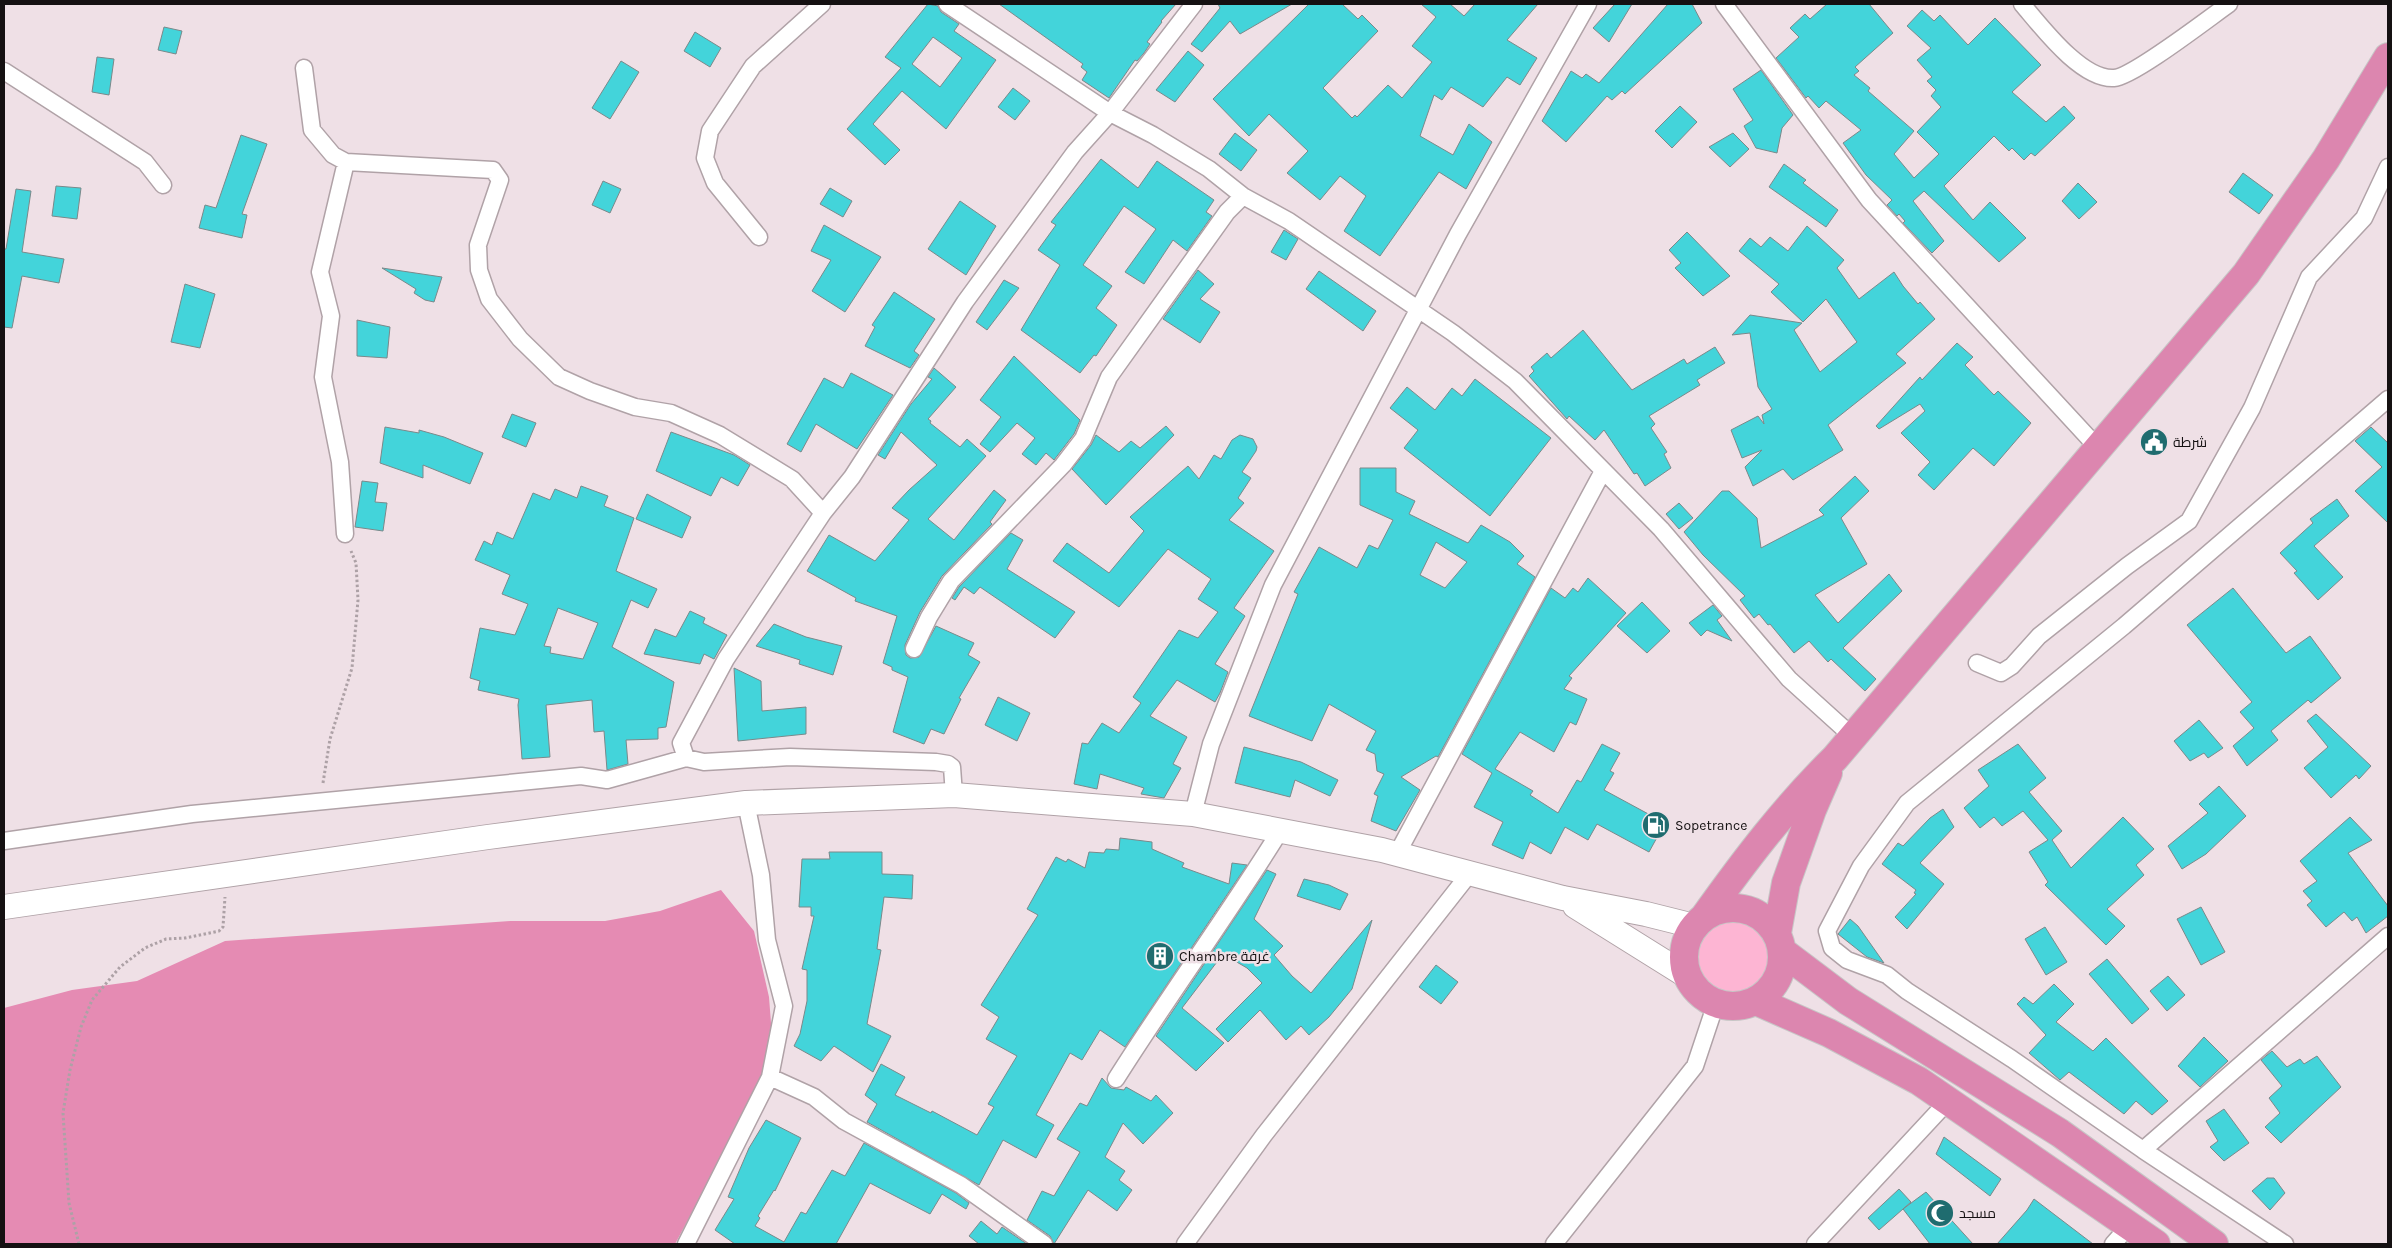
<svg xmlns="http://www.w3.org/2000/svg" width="2392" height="1248" font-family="Karla,Cairo,sans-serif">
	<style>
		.green { fill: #fdb5d3 }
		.water { fill: #e58bb3 }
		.building { fill: #43d4da; stroke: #7a898a; fill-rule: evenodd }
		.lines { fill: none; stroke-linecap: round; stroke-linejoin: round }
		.minor-casing { stroke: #b0a2a7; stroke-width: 19 }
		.secondary-casing { stroke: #b0a2a7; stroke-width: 26 }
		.trunk-casing { stroke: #c7c6c6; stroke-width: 30 }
		.path { stroke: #ada1a6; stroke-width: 3; stroke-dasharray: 2.5 2.5; stroke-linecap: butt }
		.minor { stroke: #fff; stroke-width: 16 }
		.secondary { stroke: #fff; stroke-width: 24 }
		.trunk { stroke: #dc86af; stroke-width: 28 }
		.labels { text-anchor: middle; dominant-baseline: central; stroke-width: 5; stroke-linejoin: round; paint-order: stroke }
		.poi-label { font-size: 14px; fill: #151112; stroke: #efe0e6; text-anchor: start }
	</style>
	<rect width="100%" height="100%" fill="#efe0e6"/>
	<!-- green -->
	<path class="green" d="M1695 959a39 39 0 1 1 78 0a39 39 0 1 1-78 0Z"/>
	<!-- water -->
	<path class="water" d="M721 890 754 931 769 997 773 1049 754 1097 675 1244H4V1008L72 990 137 981 225 941 510 921H605L660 911Z"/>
	<!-- building -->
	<path class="building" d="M928 4 938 6 941 12 959 24 954 31 996 60 946 129 902 91 873 124 900 150 885 165 847 129 901 68 885 57ZM933 37 962 58 940 87 912 64Z
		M999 4H1176L1161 21 1162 22 1147 42 1150 44 1144 53 1137 61 1135 60 1109 98 1082 80 1087 72 1081 67 1083 64Z
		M1218 4H1292L1240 34 1230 21 1202 52 1191 44 1220 8Z
		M1309 4H1342L1358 19 1362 15 1378 31 1323 88 1352 118 1355 115 1357 117 1388 85 1402 98 1432 62 1412 46 1436 17 1421 4H1450L1464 16 1475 4H1538L1507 40 1537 58 1520 85 1507 77 1483 107 1451 87 1442 100 1434 95 1420 136 1453 155 1469 124 1492 142 1466 189 1439 172 1380 256 1344 231 1366 196 1340 176 1320 200 1287 173 1308 151 1269 114 1249 136 1213 99Z
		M1615 4H1632L1609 42 1593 28Z
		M1668 4H1692L1702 23 1625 94 1622 91 1612 100 1607 96 1566 142 1542 121 1571 71 1582 78 1586 74 1599 83Z
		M1827 4H1869L1893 33 1855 67 1859 71 1854 75 1870 88 1868 91 1914 131 1894 154 1914 178 1939 154 1917 132 1941 107 1931 96 1936 90 1927 81 1932 77 1917 60 1931 48 1907 26 1922 10 1934 21 1940 15 1968 45 1995 18 2041 65 2012 92 2046 122 2064 106 2075 118 2035 156 2031 153 2024 160 2012 148 2009 151 1994 136 1944 186 1973 220 1990 202 2026 238 1999 262 1924 191 1913 201 1944 241 1932 253 1903 223 1905 221 1899 214 1897 216 1887 205 1892 200 1866 175 1843 143 1861 130 1826 101 1819 108 1808 96 1806 98 1776 58 1799 37 1790 28 1805 14 1810 19Z
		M164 27 182 31 176 54 158 50Z
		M695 32 721 48 710 67 684 51Z
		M1188 51 1204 65 1175 102 1156 90Z
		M97 57 114 59 109 95 92 92Z
		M621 61 639 72 610 119 592 108Z
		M1761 70 1793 115 1782 128 1777 153 1756 148 1744 126 1753 120 1733 89Z
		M1013 88 1030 101 1015 120 998 107Z
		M1680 106 1697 122 1672 148 1655 131Z
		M1235 133 1257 150 1241 171 1219 154Z
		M1733 133 1749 149 1730 167 1709 147Z
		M241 135 267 144 242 214 247 215 242 238 199 228 205 205 216 208Z
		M1101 159 1138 188 1157 161 1214 200 1206 212 1212 216 1187 251 1173 240 1144 284 1125 272 1156 229 1124 206 1083 265 1112 286 1096 308 1117 325 1096 356 1094 355 1080 373 1021 330 1060 265 1038 250 1056 225 1051 222Z
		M1784 164 1806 180 1803 183 1838 210 1826 227 1769 187Z
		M2243 173 2273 195 2259 214 2229 192Z
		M603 181 621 189 610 213 592 205Z
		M2078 183 2097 202 2079 219 2062 201Z
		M56 186 81 188 77 219 52 216Z
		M830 188 852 201 843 217 820 204Z
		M16 189 31 191 22 252 64 259 59 283 22 276 12 328 4 327V249H6Z
		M960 201 996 226 966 275 928 249Z
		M824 225 881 257 845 312 812 291 831 260 811 251Z
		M1807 226 1844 260 1837 268 1859 299 1894 272 1903 286 1918 304 1920 302 1935 319 1896 354 1906 363 1828 425 1843 450 1793 480 1783 469 1753 486 1745 467 1762 450 1742 458 1731 430 1758 416 1764 424 1762 415 1772 409 1758 387 1750 333 1732 335 1750 315 1802 323 1794 330 1820 372 1857 342 1826 299 1803 322 1771 292 1779 284 1739 251 1750 238 1761 247 1770 237 1788 251Z
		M1284 230 1298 239 1286 260 1271 252Z
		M1687 232 1730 276 1703 296 1675 268 1681 263 1669 250Z
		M382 268 442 277 434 302 425 300 414 293 416 289Z
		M1198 270 1214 284 1200 299 1220 312 1200 343 1163 319Z
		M1319 271 1376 311 1363 331 1306 289Z
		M1004 280 1019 288 987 330 976 322Z
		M185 284 215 294 200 348 171 342Z
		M894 292 935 319 914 351 919 355 910 368 865 346 875 327 872 325Z
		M357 320 390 327 387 358 357 356Z
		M1583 330 1632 390 1684 359 1687 364 1715 347 1725 363 1697 380 1700 385 1649 416 1655 424 1651 428 1667 452 1664 454 1671 468 1645 486 1637 473 1634 474 1604 430 1595 440 1569 416 1567 419 1529 376 1534 371 1531 367 1547 353 1551 358Z
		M1957 343 1973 357 1965 365 1994 395 1998 391 2031 423 1994 466 1973 448 1934 490 1918 475 1930 462 1901 433 1925 411 1920 404 1879 429 1876 426 1920 377 1922 380Z
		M1014 356 1080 420 1074 434 1054 460 1046 453 1036 465 1022 454 1035 438 1017 423 990 452 980 444 1001 417 980 400Z
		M934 368 956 387 928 419 931 421 930 423 960 447 967 439 986 456 928 519 954 540 994 490 1006 500 990 522 992 524 942 576 920 612 905 645 906 655 910 658 919 657 936 626 974 643 968 655 980 662 959 698 961 699 944 734 931 729 924 744 893 732 908 677 892 670V667L883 663 897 616 855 601 856 598 807 571 829 535 875 561 909 520 892 508 909 490 937 465 901 432 885 459 878 455 911 404 932 379 928 377Z
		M851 373 893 395 857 449 816 424 801 452 787 444 824 378 843 388Z
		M1475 379 1551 438 1490 516 1404 448 1418 430 1390 408 1407 387 1435 410 1452 388 1462 396Z
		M512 414 536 423 526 447 502 437Z
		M1166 426 1174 435 1106 505 1072 469 1091 445 1096 435 1119 452 1131 441 1140 448Z
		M385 427 419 433V430L444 437 483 453 470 484 423 465V478L380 463Z
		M2371 427 2388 443V523L2355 491 2382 467 2355 441Z
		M671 432 734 455 750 465 738 486 721 477 711 496 656 471Z
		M1240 435 1253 439 1257 447 1256 451 1242 472 1251 478 1238 498 1244 503 1229 520 1274 551 1234 608 1245 616 1215 664 1228 672 1220 693 1215 702 1177 680 1150 716 1187 737 1173 764 1181 768 1164 798 1141 794 1144 788 1100 774 1097 789 1074 784 1082 743 1088 744 1102 723 1119 733 1141 703 1133 697 1179 630 1198 638 1218 612 1198 599 1211 579 1168 549 1119 607 1053 561 1067 543 1109 573 1144 531 1130 517 1188 466 1199 479 1214 455 1221 459 1232 440Z
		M1360 468H1396V492L1415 501 1409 514 1468 543 1481 525 1510 542 1524 556 1517 564 1535 577 1438 757 1436 756 1401 777 1420 790 1396 831 1371 821 1378 796 1374 794 1384 774 1377 771 1375 754 1366 750 1376 731 1329 704 1312 741 1249 716 1298 594 1294 592 1319 547 1357 568 1369 545 1378 549 1393 520 1360 505ZM1436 542 1467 562 1445 588 1420 575Z
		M1855 476 1869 491 1841 518 1867 564 1815 595 1838 623 1889 574 1902 591 1843 648 1876 679 1865 691 1831 659 1828 662 1809 641 1794 653 1770 624 1768 625 1759 614 1754 618 1740 600 1745 596 1703 555 1684 532 1722 491H1729L1757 518 1761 548 1824 515 1819 510Z
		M362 481 378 483 375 502 387 503 383 531 355 527Z
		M581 486 608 496 604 506 634 518 616 571 657 589 648 608 631 600 612 647 674 682 666 727 658 728V739L626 740 628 764 607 770 604 731 594 732 592 700 546 705 550 757 522 759 518 705 519 699 478 690 480 681 470 678 480 628 515 635 528 604 502 594 510 575 475 560 484 541 492 545 497 532 513 539 533 493 550 500 555 489 577 498ZM558 608 598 623 583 659 550 653 551 647 544 646Z
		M647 494 691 517 682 538 636 519Z
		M2337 499 2349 516 2314 546 2343 577 2318 600 2294 573 2297 571 2280 553 2313 523 2310 519Z
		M1679 503 1693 518 1679 529 1666 514Z
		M1011 533 1023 540 1007 569 1075 612 1055 638 980 587 974 594 964 587 955 600 952 598 959 587Z
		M1588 578 1626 613 1569 676 1572 678 1564 689 1587 699 1576 725 1570 722 1554 752 1520 732 1495 769 1533 791 1530 795 1558 813 1577 780 1581 782 1602 744 1620 753 1610 771 1614 773 1604 790 1665 823 1649 852 1597 824 1588 840 1565 827 1551 854 1530 842 1523 859 1492 845 1503 822 1474 807 1492 773 1462 754 1551 588 1565 598 1573 588 1578 592Z
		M2233 588 2286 653 2310 636 2341 678 2311 703 2308 700 2271 731 2278 740 2247 766 2233 746 2254 728 2240 712 2252 702 2187 625Z
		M1642 602 1670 631 1647 653 1617 626Z
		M1713 605 1722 616 1717 620 1732 641 1707 630 1701 636 1689 623Z
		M690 611 705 618 703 623 727 635 714 659 704 654 700 664 644 654 655 629 676 637Z
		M774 624 806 637 842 646 833 675 799 664 800 660 756 646Z
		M734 668 761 681 762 711 806 707V734L738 741Z
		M998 697 1030 713 1017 741 985 725Z
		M2316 714 2371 766 2359 779 2356 775 2331 798 2304 768 2328 747 2307 721Z
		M2199 720 2223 748 2208 758 2204 753 2190 761 2174 741Z
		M2018 744 2046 778 2029 792 2062 831 2052 840 2071 868 2123 817 2154 849 2136 865 2144 875 2107 909 2125 926 2106 945 2045 885 2048 882 2029 852 2048 840 2023 811 2002 826 1994 817 1980 828 1964 808 1989 786 1978 770Z
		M1244 747 1301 762 1338 780 1330 796 1295 780 1290 797 1235 783Z
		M2219 786 2246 816 2206 854 2182 869 2168 846 2208 813 2199 804Z
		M1943 809 1954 827 1920 863 1944 884 1907 929 1895 917 1916 894 1914 893 1916 890 1882 864 1898 843 1903 846 1930 818Z
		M2350 817 2372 840 2348 853 2388 906V916L2366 933 2357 917 2352 921 2344 912 2326 927 2307 905 2312 901 2303 891 2317 881 2300 861Z
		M1120 838 1152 842V849L1184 863 1182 867 1229 884 1232 863 1247 865 1125 1047 1100 1030 1082 1060 1070 1053 1036 1115 1054 1125 1036 1158 1003 1140 979 1185 867 1122 877 1104 865 1095 881 1064 905 1077 895 1095 931 1113 932 1111 977 1135 994 1107 988 1104 1017 1056 986 1039 999 1017 981 1005 1038 915 1027 909 1056 857 1066 862 1068 859 1085 868 1089 852 1104 853 1106 849 1119 850Z
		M829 852H882V874L913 875 912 899 884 897 877 949 881 950 867 1024 891 1036 873 1072 834 1046 821 1061 794 1046 800 1034 807 1001V970L802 969 814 916H811V907H799L802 859H830Z
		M1267 870 1276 874 1254 919 1283 946 1274 955 1292 976 1311 993 1372 920 1352 989 1329 1017 1309 1035 1301 1026 1286 1040 1260 1010 1228 1042 1216 1029 1262 983 1247 968 1223 954 1182 1008 1224 1043 1196 1071 1156 1036Z
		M1304 879 1329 885 1348 894 1340 910 1297 896Z
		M2201 907 2225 952 2201 965 2177 919Z
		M1850 919 1858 926 1884 963 1867 957 1838 934Z
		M2045 927 2067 962 2046 975 2025 939Z
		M2107 959 2149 1009 2132 1024 2089 974Z
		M1436 965 1458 982 1441 1004 1419 987Z
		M2168 976 2185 995 2167 1011 2150 991Z
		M2054 984 2074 1004 2056 1022 2093 1051 2106 1038 2168 1101 2152 1115 2136 1101 2124 1114 2069 1072 2060 1080 2029 1053 2046 1035 2017 1004 2024 997 2033 1004Z
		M2204 1037 2228 1061 2200 1087 2178 1066Z
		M2272 1051 2287 1067 2300 1059 2304 1064 2317 1056 2341 1087 2281 1143 2265 1127 2280 1113 2269 1098 2282 1086 2261 1060Z
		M1102 1078 1111 1088 1124 1090 1126 1087 1151 1101 1156 1095 1173 1113 1143 1144 1123 1123 1105 1157 1125 1171 1119 1180 1132 1190 1117 1211 1088 1190 1054 1244 1050 1236 1027 1220 1042 1191 1054 1196 1080 1152 1057 1139 1080 1103 1087 1106Z
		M2224 1109 2249 1143 2224 1161 2210 1147 2218 1141 2206 1121Z
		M766 1120 801 1138 775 1191 774 1190 758 1216 760 1218 755 1226 784 1242 801 1212 806 1214 832 1170 845 1176 864 1143 956 1193 969 1203 966 1209 942 1194 930 1214 870 1183 836 1244H735L715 1230 734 1199 728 1197 749 1148Z
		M1944 1137 2001 1179 1990 1196 1936 1154Z
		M2267 1178H2274L2285 1193 2270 1210 2252 1191Z
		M1899 1189 1911 1202 1879 1230 1868 1218Z
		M1926 1192 1973 1244H1930L1903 1209Z
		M2034 1199 2093 1244H1997L2027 1210Z
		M981 1221 997 1234 1002 1227 1027 1244H979L969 1236Z"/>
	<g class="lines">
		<defs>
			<path id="minor" d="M947 4 1110 113 1153 135 1209 169 1243 196 1289 221 1453 333 1515 381 1661 529 1789 679 1852 736
				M1724 4 1869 200 2098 448
				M2022 4C2041 26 2081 80 2114 78 2133 77 2209 18 2229 4
				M304 68 312 130 333 155 346 162 493 170 500 180 478 245 479 270 489 299 520 339 559 377 590 391 635 407 671 413 720 435 792 479 823 513
				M4 71 145 162 163 185
				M759 237 715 183 705 158 710 131 753 66 822 4
				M345 534 340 462 323 377 331 316 320 272 346 162
				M914 649 929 617 951 581 1063 465 1083 439 1109 377 1227 212 1243 196
				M1977 663 2001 673 2012 666 2039 636 2127 566 2189 521 2252 408 2309 277 2364 218 2388 167
				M954 795 952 767 948 764 936 762 790 757 704 762 686 758 681 743 726 659 823 513 852 477 965 302 1075 152 1110 113 1194 4
				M1193 814 1211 744 1273 585 1458 234 1588 4
				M4 841 192 814 581 776 607 780 686 758
				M1397 854 1603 471
				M770 1077 814 1097 844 1121 961 1185 1044 1244
				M1116 1079C1169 995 1228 915 1280 831
				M2143 1150 2388 936
				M686 1244 770 1077 784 1006 767 940 761 875 746 803
				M1185 1244 1264 1135 1470 873
				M1554 1244 1695 1066 1716 1003
				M1815 1244 1948 1101
				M2113 1244 2129 1226
				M2285 1244 2143 1150 2012 1059 1907 991 1887 975 1847 960 1832 948 1827 931 1861 866 1907 803 2124 626 2388 399"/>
			<path id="secondary" d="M1575 906 1687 976
				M4 907 488 837 746 803 954 795 1193 814 1382 850 1563 898 1646 914 1694 926"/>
			<path id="trunk" d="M1684 957a49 49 0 1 1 98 0a49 49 0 1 1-98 0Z
				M1705 916C1745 860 1786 806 1835 758L2246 274 2326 159 2388 57
				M1777 933 1786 883 1812 810 1828 773
				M1783 952 1848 1001 2060 1133 2214 1244
				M1756 1001 1829 1033 1919 1081 2156 1244"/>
		</defs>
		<!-- minor casing -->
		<use href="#minor" class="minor-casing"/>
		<!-- secondary casing -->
		<use href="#secondary" class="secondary-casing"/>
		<!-- trunk casing -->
		<use href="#trunk" class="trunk-casing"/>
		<!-- path -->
		<path class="path" d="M323 783 330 739 352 668 358 600 356 563 351 551
			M79 1244 69 1203 63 1113 70 1070 81 1027 92 1000 120 967 145 948 166 939 185 938 219 931 223 927 225 897"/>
		<!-- minor -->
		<use href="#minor" class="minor"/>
		<!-- secondary -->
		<use href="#secondary" class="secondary"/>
		<!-- trunk -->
		<use href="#trunk" class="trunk"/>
	</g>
	<!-- icons -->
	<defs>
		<symbol id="civic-disc" viewBox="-11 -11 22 22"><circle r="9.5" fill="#1f6c6f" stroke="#efe0e6"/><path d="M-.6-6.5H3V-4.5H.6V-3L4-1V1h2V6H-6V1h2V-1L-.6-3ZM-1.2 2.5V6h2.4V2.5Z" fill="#fff"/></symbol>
		<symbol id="fuel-disc" viewBox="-11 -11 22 22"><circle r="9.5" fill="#1f6c6f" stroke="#efe0e6"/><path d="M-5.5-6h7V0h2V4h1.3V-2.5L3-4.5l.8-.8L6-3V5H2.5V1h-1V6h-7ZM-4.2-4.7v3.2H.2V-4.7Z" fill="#fff"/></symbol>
		<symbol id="building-disc" viewBox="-11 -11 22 22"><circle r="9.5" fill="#1f6c6f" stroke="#efe0e6"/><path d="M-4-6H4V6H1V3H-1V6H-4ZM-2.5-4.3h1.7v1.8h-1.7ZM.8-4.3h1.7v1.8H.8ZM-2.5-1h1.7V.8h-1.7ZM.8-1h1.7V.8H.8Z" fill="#fff"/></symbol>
		<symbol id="mosque-disc" viewBox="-11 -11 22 22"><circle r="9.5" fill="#1f6c6f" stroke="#efe0e6"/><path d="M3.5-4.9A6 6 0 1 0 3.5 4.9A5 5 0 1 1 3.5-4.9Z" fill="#fff"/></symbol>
	</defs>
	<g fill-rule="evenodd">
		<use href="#civic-disc" x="2138" y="426" width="32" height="32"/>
		<use href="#fuel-disc" x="1640" y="809" width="32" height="32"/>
		<use href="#building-disc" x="1144" y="940" width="32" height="32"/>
		<use href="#mosque-disc" x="1924" y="1197" width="32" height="32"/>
	</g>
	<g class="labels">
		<!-- poi labels -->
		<g class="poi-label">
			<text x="2173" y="442">شرطة</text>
			<text x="1675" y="825">Sopetrance</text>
			<text x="1179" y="956">Chambre غرفة</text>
			<text x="1959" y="1213">مسجد</text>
		</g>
	</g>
	<!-- border -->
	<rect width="2392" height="1248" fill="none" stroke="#151112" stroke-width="10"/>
</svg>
